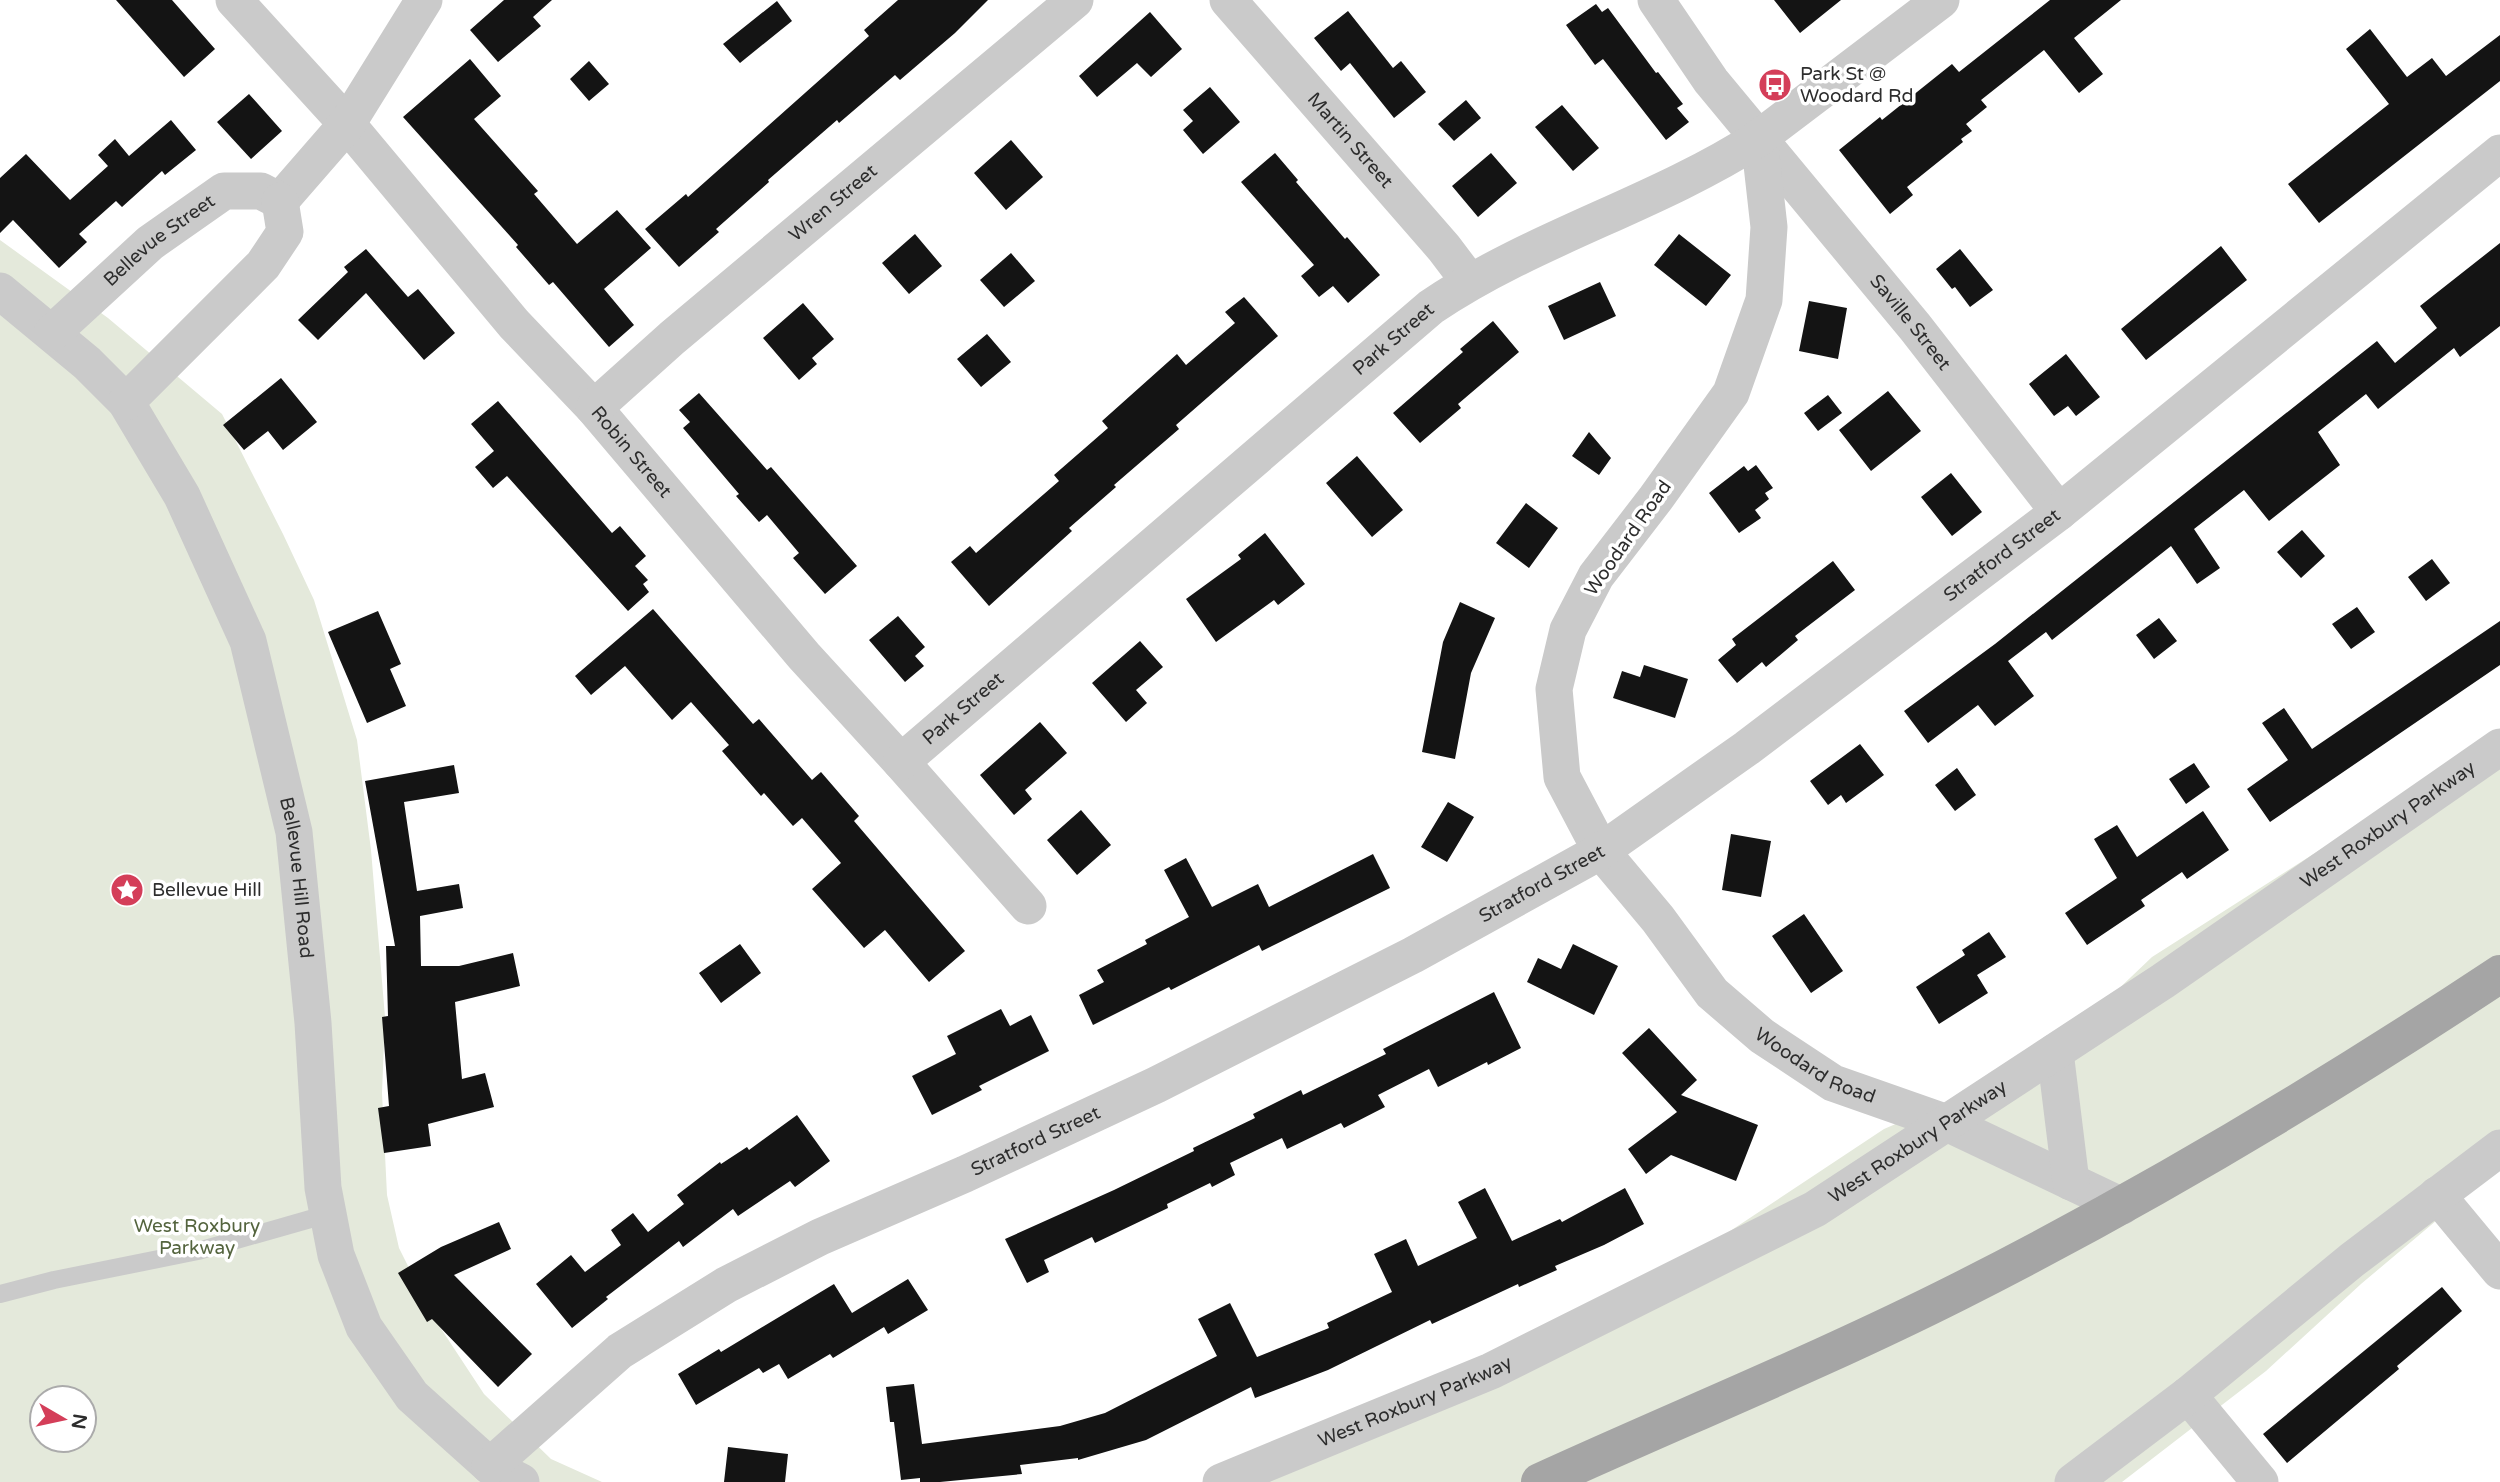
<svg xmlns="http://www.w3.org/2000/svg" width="2500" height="1482" font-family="'Varela Round',sans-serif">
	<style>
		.green { fill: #e4e9db; fill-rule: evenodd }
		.building { fill: #141414 }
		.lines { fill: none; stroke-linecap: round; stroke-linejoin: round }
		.service { stroke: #cacaca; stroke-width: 18 }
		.minor { stroke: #cacaca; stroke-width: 37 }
		.primary { stroke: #a5a5a5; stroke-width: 38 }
		.labels { text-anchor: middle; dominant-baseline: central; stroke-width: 7; stroke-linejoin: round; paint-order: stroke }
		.poi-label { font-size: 19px; fill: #2d2d2d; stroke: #fff; text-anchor: start }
		.street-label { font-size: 19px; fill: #2d2d2d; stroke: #fff }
		.park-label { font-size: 19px; fill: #54643e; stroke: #fff }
	</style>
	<rect width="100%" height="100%" fill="#fff"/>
	<!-- green -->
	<path class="green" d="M0 240 108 318 222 414 283 534 314 600 357 740 371 850 385 1017 382 1093 387 1195 399 1248 434 1318 484 1394 551 1459 602 1482H0ZM42 1398H84V1440H42Z
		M2500 735V1167L2361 1284 2266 1371 2122 1482H1221L1700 1251 1884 1129 2044 1060 2152 957Z"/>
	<!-- building -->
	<path class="building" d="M116 0H172L215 49 184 77Z
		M504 0H552L533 17 541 26 498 62 470 30Z
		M898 0H988L955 33 900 80 895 75 839 123 837 120 768 180 769 182 716 229 719 232 679 267 645 229 686 194 688 197 869 36 864 30Z
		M1774 0H1841L1800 33Z
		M2050 0H2121L2074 38 2103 74 2079 93 2044 50 1981 100 1987 107 1966 124 1972 131 1961 139 1963 142 1907 187 1913 195 1890 214 1839 150 1880 117 1882 120 1952 64 1959 72Z
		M777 1 792 21 740 63 723 44Z
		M1596 4 1602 12 1608 8 1656 73 1658 72 1683 104 1677 108 1689 122 1666 140 1603 59 1595 65 1566 25Z
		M1348 11 1393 68 1401 61 1426 92 1394 118 1350 63 1341 71 1314 38Z
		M1150 12 1182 49 1151 77 1137 63 1097 97 1079 76Z
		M2370 29 2407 77 2432 58 2446 76 2500 35V81L2319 223 2288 184 2389 104 2346 49Z
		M470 59 501 96 474 119 538 191 534 194 577 244 617 210 651 248 604 289 634 325 609 347 553 282 549 285 516 247 518 245 403 117Z
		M589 61 609 84 589 101 570 79Z
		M1210 87 1240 122 1203 154 1183 130 1193 121 1183 110Z
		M249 94 282 131 251 159 217 122Z
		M1466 100 1481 118 1454 141 1438 124Z
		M1562 105 1599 148 1573 171 1535 127Z
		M171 120 196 150 165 175 162 171 122 207 116 201 79 234 87 242 59 268 13 220 0 233V178L26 154 70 200 108 166 98 155 115 139 129 156Z
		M1011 140 1043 177 1006 210 974 173Z
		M1275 153 1298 180 1296 182 1345 239 1347 237 1380 275 1348 303 1333 286 1319 297 1301 276 1314 265 1241 182Z
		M1491 153 1517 183 1478 217 1452 186Z
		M915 234 942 266 909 294 882 263Z
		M1679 234 1731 275 1706 306 1654 265Z
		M2500 243V326L2460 357 2454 348 2378 409 2366 394 2318 432 2340 465 2269 521 2244 490 2194 529 2220 568 2197 584 2171 546 2052 640 2046 632 2008 661 2034 696 1995 726 1978 705 1928 743 1904 711 1995 644 2377 341 2395 363 2437 328 2420 306Z
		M2221 246 2247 280 2146 360 2121 329Z
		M366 249 408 297 418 289 455 333 424 360 366 293 318 340 298 320 348 272 344 267Z
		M1960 249 1993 290 1970 307 1955 287 1952 289 1936 269Z
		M1011 253 1035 281 1004 307 980 280Z
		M1600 282 1616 316 1564 340 1548 306Z
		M1244 297 1278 336 1176 425 1179 429 1114 485 1116 487 1069 528 1072 531 989 606 951 562 970 546 976 553 1059 481 1054 475 1108 428 1102 421 1177 354 1186 365 1235 323 1225 312Z
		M1809 301 1847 308 1838 359 1799 351Z
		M803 303 834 339 812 358 817 364 799 380 763 338Z
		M1493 321 1519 352 1458 404 1461 408 1420 443 1393 413 1463 352 1460 349Z
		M987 334 1011 362 981 387 957 359Z
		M2066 354 2100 397 2076 416 2068 406 2054 416 2029 384Z
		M281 378 317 422 283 450 268 431 244 450 223 425Z
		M1888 391 1921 431 1871 471 1839 430Z
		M699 393 767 470 771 467 857 566 825 594 793 558 799 553 767 515 759 522 736 496 739 494 683 428 690 422 679 410Z
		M1828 395 1842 413 1818 431 1804 413Z
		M498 401 612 533 620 526 646 556 635 566 648 580 643 584 649 592 628 611 507 476 493 488 475 467 494 451 471 424Z
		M1589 432 1611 458 1599 475 1572 456Z
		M1357 456 1403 510 1372 537 1326 483Z
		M1756 465 1773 488 1765 493 1769 499 1755 510 1761 518 1739 533 1709 493 1744 466 1748 471Z
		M1951 473 1982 512 1952 536 1921 497Z
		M1526 503 1558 528 1529 568 1496 543Z
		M2302 530 2325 556 2301 578 2277 552Z
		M1265 533 1305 584 1278 605 1274 600 1216 642 1186 599 1241 559 1238 555Z
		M2432 559 2450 583 2426 601 2408 577Z
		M1833 561 1855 590 1795 636 1798 640 1766 667 1762 662 1737 683 1718 660 1736 645 1732 639Z
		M1460 602 1495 618 1471 673 1455 759 1422 752 1443 642Z
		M2357 607 2375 632 2351 649 2332 624Z
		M653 609 753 724 759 719 812 780 821 772 859 816 854 821 965 951 929 982 885 930 864 948 812 889 841 863 802 818 793 826 764 793 761 796 722 751 729 745 691 702 672 720 625 666 591 695 575 676Z
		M378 611 401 664 390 669 406 706 367 723 328 632Z
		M898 616 925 647 915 656 924 666 905 682 869 640Z
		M2159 618 2177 641 2154 659 2136 635Z
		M2500 621V665L2270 822 2247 789 2288 760 2262 723 2284 708 2312 749Z
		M1140 641 1163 667 1136 690 1147 703 1126 722 1092 683Z
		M1644 665 1688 679 1675 718 1613 698 1622 671 1640 677Z
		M1040 722 1067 753 1025 790 1032 799 1014 815 980 775Z
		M1860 744 1884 775 1846 803 1841 795 1828 805 1810 781Z
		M2194 763 2210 787 2186 804 2169 779Z
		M454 765 459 793 404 802 417 891 459 884 463 908 420 916 421 966H459L513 953 520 986 455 1002 462 1079 485 1073 494 1107 428 1124 431 1146 384 1153 378 1108 389 1106 382 1017 388 1016 386 946H395L365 781Z
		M1957 768 1976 795 1955 811 1935 785Z
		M1448 802 1474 817 1447 862 1421 847Z
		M1081 810 1111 845 1077 875 1047 840Z
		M2203 811 2229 850 2187 879 2182 872 2141 900 2145 906 2087 945 2065 913 2117 878 2094 839 2117 825 2137 857Z
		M1731 834 1771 841 1761 897 1722 890Z
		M1373 854 1390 888 1262 951 1259 945 1171 990 1169 987 1093 1025 1079 995 1104 982 1097 970 1147 944 1145 940 1189 917 1164 870 1186 858 1212 907 1258 884 1269 907Z
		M1804 914 1843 971 1811 993 1772 936Z
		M1989 932 2006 957 1977 975 1988 993 1939 1024 1916 987 1965 955 1962 950Z
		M740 944 761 973 721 1003 699 973Z
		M1573 944 1618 966 1594 1015 1527 982 1538 958 1561 969Z
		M1494 992 1521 1048 1488 1065 1487 1062 1438 1087 1429 1069 1378 1095 1385 1107 1344 1128 1341 1123 1287 1149 1282 1138 1230 1163 1235 1175 1212 1187 1210 1183 1167 1204 1168 1208 1095 1243 1092 1237 1044 1260 1049 1272 1027 1283 1005 1239 1114 1190 1194 1151 1193 1148 1255 1118 1253 1114 1301 1090 1303 1095 1386 1054 1383 1049Z
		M1001 1009 1010 1026 1031 1015 1049 1051 979 1086 982 1090 932 1115 912 1076 956 1054 947 1036Z
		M1649 1028 1697 1080 1681 1095 1758 1125 1736 1181 1671 1155 1646 1174 1628 1149 1677 1112 1622 1053Z
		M797 1115 830 1161 795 1187 790 1181 738 1216 733 1209 683 1247 679 1241 606 1297 608 1299 572 1328 536 1284 571 1255 585 1272 621 1245 611 1230 633 1213 648 1232 684 1204 677 1195 720 1162 721 1164 747 1147 749 1150Z
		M1485 1188 1512 1241 1560 1219 1562 1222 1625 1188 1644 1224 1604 1245 1555 1266 1557 1270 1519 1287 1518 1284 1432 1324 1430 1320 1328 1370 1255 1398 1251 1387 1146 1440 1078 1460V1458L1020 1465 1022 1474 940 1482H920V1478L901 1480 894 1422H890L886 1387 914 1384 922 1444 1060 1426 1105 1413 1217 1356 1198 1319 1230 1303 1257 1357 1329 1328 1327 1323 1392 1292 1374 1254 1406 1239 1418 1266 1477 1238 1458 1202Z
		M499 1222 511 1249 454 1275 532 1354 498 1387 432 1319 427 1322 398 1273 441 1247Z
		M908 1279 928 1310 888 1334 884 1327 833 1358 830 1354 788 1379 779 1364 763 1373 759 1368 696 1405 678 1374 719 1349 721 1352 834 1284 852 1313Z
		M2442 1287 2462 1311 2397 1366 2399 1369 2287 1463 2263 1434Z
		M728 1447 788 1454 785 1482H724Z"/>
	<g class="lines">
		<!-- service -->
		<path class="service" d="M0 1294 54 1280 198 1251 328 1214"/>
		<!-- minor -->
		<g class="minor">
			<path id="s1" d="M234 0 347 124 514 324 594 408 804 656 901 762 1028 906"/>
			<path id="s2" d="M1228 0 1444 248 1469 281"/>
			<path id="s3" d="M1656 0 1711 81 1915 327 2059 512"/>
			<path id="s4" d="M1759 138 1769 227 1764 300 1731 393 1656 498 1596 576 1568 630 1554 689 1562 777 1601 851 1658 919 1712 993 1762 1036 1833 1083 1947 1123 2122 1206"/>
			<path d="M280 201 347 124 424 0"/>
			<path id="s5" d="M0 291 87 363 126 402 182 496 248 641 294 832 313 1023 323 1188 336 1255 364 1327 412 1396 490 1466 521 1482"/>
			<path id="s6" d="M52 333 150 243 224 191H261L280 201"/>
			<path d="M126 402 263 265 285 232 280 201"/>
			<path id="s7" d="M594 408 672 338 1075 0"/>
			<path id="s8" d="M901 762 1431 307C1533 238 1655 205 1759 138L1941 0"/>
			<path d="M2055 1052 2071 1182"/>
			<path d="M2437 1195 2500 1271"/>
			<path d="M2188 1395 2260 1482"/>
			<path id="s9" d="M490 1466 620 1351 726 1285 820 1237 965 1174 1156 1085 1413 955 1601 851 1747 748 2059 512 2500 153"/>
			<path id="s10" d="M1221 1482 1491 1371 1815 1209 2163 981 2500 747"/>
			<path d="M2073 1482 2188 1395 2352 1260 2500 1148"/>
		</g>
		<!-- primary -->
		<path class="primary" d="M1540 1482C1680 1418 1821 1361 1958 1292 2146 1197 2325 1090 2500 974"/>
	</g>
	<!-- icons -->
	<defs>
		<symbol id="bus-disc" viewBox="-11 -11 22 22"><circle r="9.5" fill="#d43e59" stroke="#fff"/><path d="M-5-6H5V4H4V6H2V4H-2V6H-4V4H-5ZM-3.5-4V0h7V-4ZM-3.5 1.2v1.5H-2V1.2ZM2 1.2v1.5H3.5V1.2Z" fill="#fff"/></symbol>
		<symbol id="sight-disc" viewBox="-11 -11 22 22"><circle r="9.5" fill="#d43e59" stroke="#fff"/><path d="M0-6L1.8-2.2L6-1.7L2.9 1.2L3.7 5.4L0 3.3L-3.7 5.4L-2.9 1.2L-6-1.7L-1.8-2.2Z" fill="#fff"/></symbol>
	</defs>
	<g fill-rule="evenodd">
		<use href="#bus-disc" x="1756" y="66" width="38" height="38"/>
		<use href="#sight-disc" x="108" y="871" width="38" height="38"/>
	</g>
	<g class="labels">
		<!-- poi labels -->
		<g class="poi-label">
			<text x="1800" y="74">Park St @<tspan x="1800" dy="22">Woodard Rd</tspan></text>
			<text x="152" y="890">Bellevue Hill</text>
		</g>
		<!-- street labels -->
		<g class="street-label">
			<text stroke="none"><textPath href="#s2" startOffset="186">Martin Street</textPath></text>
			<text stroke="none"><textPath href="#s7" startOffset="315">Wren Street</textPath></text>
			<text stroke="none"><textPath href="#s6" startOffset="142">Bellevue Street</textPath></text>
			<text stroke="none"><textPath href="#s3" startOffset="411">Saville Street</textPath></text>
			<text stroke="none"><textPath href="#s8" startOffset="649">Park Street</textPath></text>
			<text stroke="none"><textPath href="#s1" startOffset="602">Robin Street</textPath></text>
			<text transform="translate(1628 538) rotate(-55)">Woodard Road</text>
			<text stroke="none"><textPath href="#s9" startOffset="1774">Stratford Street</textPath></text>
			<text stroke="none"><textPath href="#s8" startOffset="82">Park Street</textPath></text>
			<text stroke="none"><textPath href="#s10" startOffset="1344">West Roxbury Parkway</textPath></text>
			<text stroke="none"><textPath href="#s5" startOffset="679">Bellevue Hill Road</textPath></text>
			<text stroke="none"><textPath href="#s9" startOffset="1208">Stratford Street</textPath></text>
			<text stroke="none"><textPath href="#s4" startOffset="1090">Woodard Road</textPath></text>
			<text stroke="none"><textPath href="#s9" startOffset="640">Stratford Street</textPath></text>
			<text stroke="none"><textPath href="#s10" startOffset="777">West Roxbury Parkway</textPath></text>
			<text stroke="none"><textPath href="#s10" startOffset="210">West Roxbury Parkway</textPath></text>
		</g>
		<!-- park labels -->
		<g class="park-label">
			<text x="197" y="1226">West Roxbury<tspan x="197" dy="22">Parkway</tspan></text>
		</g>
	</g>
	<!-- north arrow -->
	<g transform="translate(63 1419) rotate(99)"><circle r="33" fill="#ffffff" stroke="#ababab" stroke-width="2"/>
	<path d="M0-5L12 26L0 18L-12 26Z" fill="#d43e59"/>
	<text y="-10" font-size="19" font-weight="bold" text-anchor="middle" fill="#2d2d2d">N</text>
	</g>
</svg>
